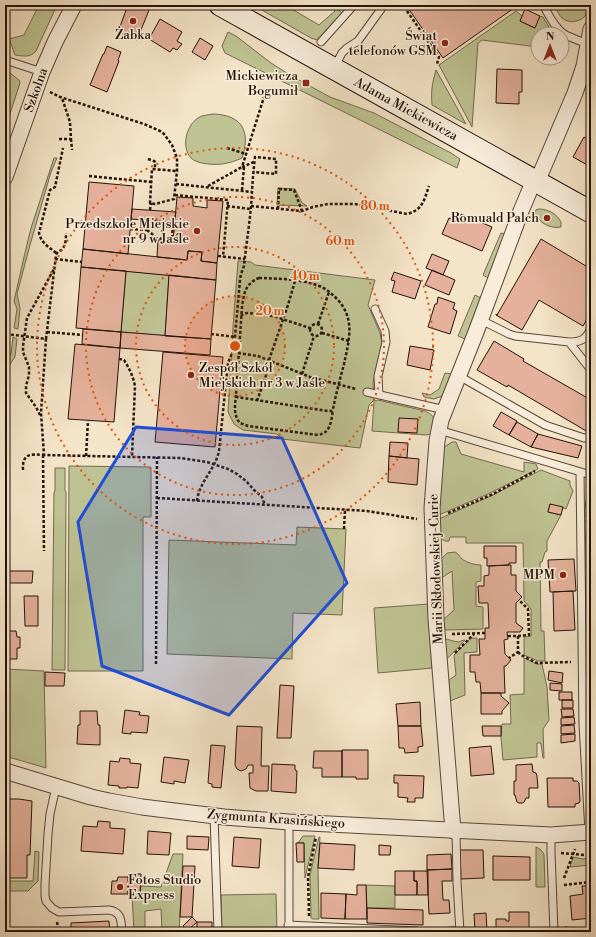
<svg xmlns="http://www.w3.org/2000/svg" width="596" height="937" font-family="'Libre Bodoni',serif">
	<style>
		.green { fill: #bfc393; stroke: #726a4e }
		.building { fill: #e5b19c; stroke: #241208 }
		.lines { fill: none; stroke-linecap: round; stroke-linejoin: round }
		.lane-casing { stroke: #584638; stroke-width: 9 }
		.street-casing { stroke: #584638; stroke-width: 17 }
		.secondary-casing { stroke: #241208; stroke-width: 23 }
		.path { stroke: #241208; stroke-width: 2.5; stroke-dasharray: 3 2; stroke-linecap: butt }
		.lane { stroke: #f8eddb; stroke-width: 7 }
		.street { stroke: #f8eddb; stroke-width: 15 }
		.secondary { stroke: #f8eddb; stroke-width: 21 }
		.marked { fill: #1d4ed8; fill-opacity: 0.2; stroke: #1d4ed8; stroke-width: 3; stroke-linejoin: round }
		.ring { fill: none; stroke: #de550c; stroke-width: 2; stroke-dasharray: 2 4 }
		.poi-dot { fill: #8f2418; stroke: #f8eddb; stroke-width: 1.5 }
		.labels { text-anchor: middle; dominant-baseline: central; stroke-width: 3; stroke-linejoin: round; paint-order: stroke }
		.poi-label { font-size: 13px; fill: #241208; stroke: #f8eddb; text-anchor: end }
		.street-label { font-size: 13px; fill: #241208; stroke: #f8eddb }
		.centre { fill: #de550c; stroke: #f8eddb; stroke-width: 2 }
		.ring-label { font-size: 12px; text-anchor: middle; font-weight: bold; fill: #de550c; stroke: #f8eddb; stroke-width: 3; stroke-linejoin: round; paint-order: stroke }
	</style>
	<rect width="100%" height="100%" fill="#f4e4c8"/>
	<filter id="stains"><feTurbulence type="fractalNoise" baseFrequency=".005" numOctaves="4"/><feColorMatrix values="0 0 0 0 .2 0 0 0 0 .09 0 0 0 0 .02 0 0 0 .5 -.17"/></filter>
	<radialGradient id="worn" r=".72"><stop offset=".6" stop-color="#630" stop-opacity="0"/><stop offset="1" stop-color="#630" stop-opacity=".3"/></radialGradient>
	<!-- green -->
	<path class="green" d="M39 5H57L36 51C30 58 23 56 15 55L9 39 24 35Z
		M253 5H285L319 25 335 11 330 5H333L342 13 317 40 311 38Z
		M570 5H588C587 8 587 12 586 15 581 22 569 24 562 18 560 16 558 13 557 10Z
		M516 11 522 16 520 21 534 28 540 16 543 17 553 34H538V47L482 40 478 43 472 127 439 65Z
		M228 32 236 36 271 63 290 75 330 97 374 113 451 153 460 159 457 168 225 53 222 46Z
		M436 70 466 124 432 105C431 90 432 84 436 70Z
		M10 73 19 80 20 83 5 129V76Z
		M213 114C242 115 251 131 242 158 229 164 217 166 202 163 198 162 194 161 191 158 181 147 186 126 198 118 202 115 208 115 213 114Z
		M54 158H57L51 172 30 245 17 294 20 308 18 329 14 328 17 309 14 301 24 257 31 228Z
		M278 188 295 189 302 203 307 206 277 205Z
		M539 209C548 209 557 214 561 222V227C550 229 539 223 535 213L536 210Z
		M501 233 505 234 488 278 483 275Z
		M238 261 251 262 255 265 375 280 368 305 380 333 382 343 373 383 374 400 369 405 360 448 282 439 277 434 243 430 234 424 228 412 233 327Z
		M126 271 169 275 165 336 121 332Z
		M475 295 481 298 465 339 458 336Z
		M13 337 17 339 15 357 8 367 5 434V358L7 355 11 354Z
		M445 373 452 374 443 396 434 399 424 397 422 393 430 395 439 389Z
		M378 400 425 411C429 413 433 415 434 419L431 434 426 435 372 431 374 401Z
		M452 442H456L461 454 524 472V462L536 464 538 469 490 493 439 515 443 448Z
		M69 466 151 467V517H143V671H68Z
		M55 468H65V491L66 492 65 670H52L54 492 55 491Z
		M541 470 570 481V485L573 491 566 509 550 504 548 512 561 515 547 541V551L545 552 542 562H540L541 631H544L545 661H538L524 655V637L531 636V609L524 601 523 543H466V537H450L449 541C437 543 439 527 439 519L493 495Z
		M589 488H591V518L583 515Z
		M583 520 591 523 589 530 591 532V642H587L586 544Z
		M297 527 346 529 342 615 293 613 292 659 167 654 169 540 296 545Z
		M455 552C459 554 459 556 462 559 467 563 476 565 481 565V581L476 582V606L483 607V629L444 630 443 620 454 610 452 571 440 579 441 559 447 553Z
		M429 604 432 668 378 673 374 608Z
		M471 638H477V652L464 653 465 695 450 701 449 680 456 675 454 655Z
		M444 639C449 639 454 642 459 642 461 641 463 640 465 640L445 661Z
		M524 658 537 664H542L547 687 549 720 543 729 544 758H543L541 743H537V757L503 760 501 737 502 724H511L510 695 524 694Z
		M5 669 44 671 46 768 5 756Z
		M303 836H315L305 878 304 843H298Z
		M319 837H320L318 868 319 918V919H313L311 918 310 875Z
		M536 847 540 849 544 854 545 887H536Z
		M35 851 39 852 38 881 28 891H5V881H33Z
		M173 854H183L179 932H162L161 909 145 911V932H134L132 894H140L141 886 161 887Z
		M573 857 583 859 591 858V865L570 867Z
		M366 885 395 886V908H367Z
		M276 894 277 932H222L221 895Z"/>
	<!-- building -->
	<path class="building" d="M128 5 137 6 142 8 144 7 149 10 137 40 118 32Z
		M412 5H516L517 6 443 58 408 8Z
		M525 9 540 16 535 28 520 21Z
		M160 19 182 32 177 41 182 44 177 50 173 48 170 52 149 39Z
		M200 38 213 46 205 60 192 52Z
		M107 46 121 52 118 60 119 61 107 92 90 85 103 54H104Z
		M497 69 522 70V92H519V104L496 103Z
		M584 137 591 141V167L573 157Z
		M89 182 134 186 128 254 83 249Z
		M177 197 193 198V206L207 208V200L223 201 217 263 201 261 202 252 188 251 187 260 157 257 158 240 173 241Z
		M132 209 176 212 174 222 131 219Z
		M461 214 492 227 482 251 442 234 449 218 458 222Z
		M541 239 591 269V312L583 326 539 300 522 330 496 315V314L497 315Z
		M83 249 187 260 188 251 202 252 201 261 217 263 216 280 81 267Z
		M432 254 449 261 443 275 426 268Z
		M81 267 126 271 121 332 76 328Z
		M432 270 455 280 449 295 425 285Z
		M394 272 421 281 415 299 392 292 395 281 391 280Z
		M169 275 216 280 211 339 165 336Z
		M438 297 455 303 453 309 457 311 450 334 428 327 435 304H437Z
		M83 329 121 332 120 348 82 344Z
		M121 332 211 339 210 355 120 348Z
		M494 341 524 359 523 361 591 400V426L588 432 508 385 507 387 477 370Z
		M75 344 120 348 114 422 68 419Z
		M410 346 434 350 430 370 407 365Z
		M163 352 223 357 215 447 155 442Z
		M501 412 517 421 509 435 493 426Z
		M399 418 418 419 417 433 398 432Z
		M517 422 538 434 531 447 509 435Z
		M538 434 582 446 578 458 531 447Z
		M390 442 408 443 407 458 389 456Z
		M389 456 419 459 417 485 388 482Z
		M550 504 563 507 561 515 548 512Z
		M484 546H516V563H509V565L487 566V558H484Z
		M574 559 576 591 550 592 548 560Z
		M509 565H511V575H516V591L522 597 516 603V623L523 628 520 632H507L508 639 504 640 505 654 511 660 506 666H504L505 693H481L480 682H476L475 672H470V655H480L479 639H485V628H489L488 603H479L478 586H484V576L489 575V566Z
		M5 571H33L32 583H5Z
		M573 591 575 630 554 631 553 592Z
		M24 596H38V626H25Z
		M5 631H16L17 637H20V648H17V659H5Z
		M549 671 563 673 562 683 548 680Z
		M45 672 65 673 64 686H45Z
		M550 683 562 684V691L550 690Z
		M280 685 294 686 291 738H277Z
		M559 692H572V700H559Z
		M481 693H501V696L509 703 502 711V714H481Z
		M562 700H573V708H562Z
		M420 702 421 726H398L396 704Z
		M561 709H573L574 716 562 717Z
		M125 710 140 712 139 715 149 716 147 733 131 732V734L122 733Z
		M80 711H97L98 725H100V745L77 744 78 725H80Z
		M574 717 575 724 561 725V718Z
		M574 725 575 733 561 734V726Z
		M237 726 262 727 261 766H269L268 791H256L250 788 249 773H253V765H248L246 769 241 771 237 769 235 765Z
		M398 726H421L423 746 418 747V752L405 753 404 748H399Z
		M482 726H501V736H483Z
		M575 734V741L561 743V735Z
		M211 745 225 746 221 788 212 787V784L208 783Z
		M491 746 494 774 471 776 469 748Z
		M342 750H368V779H356V777H342Z
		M314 751H342V777H322V768H313Z
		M164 757 189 760 185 783 174 781V784L161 782Z
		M120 758 130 759V763L141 764 138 788 127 787V788H119V786L108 785 110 761 119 762Z
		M272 764 295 765V770L297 771 296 793 271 791Z
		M532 764 533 772 536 773 537 776 538 788H529V798H526L524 802 523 803H519L517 802 515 795H514V781H516V765Z
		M394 775 424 776 423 798H415V802H407L408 798 398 797V783H394Z
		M547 778H573V781H577L579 783 580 801 579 803 575 804V807H548Z
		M5 799H19L32 801 30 855H27V878H5Z
		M98 821 110 822V828L125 829 123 854 81 851 83 826 97 827Z
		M148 831 171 833 169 855 147 854Z
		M187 836 209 837 208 850 187 849Z
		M234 837 261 839 259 868 232 866Z
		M296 843H304V862H297Z
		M320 843 355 845 354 870 318 868Z
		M379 845 391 846 390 855H379Z
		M460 850H483L484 878 461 879Z
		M451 854 452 869 427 870V855Z
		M493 856 530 857V880H493Z
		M183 866H195L192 917H180Z
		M452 869V881H442L443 900H449L450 913 429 914 427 870Z
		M395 871H414V881H417V895H395Z
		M414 871H428V895H417V881H414Z
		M129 874H141L140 894H128Z
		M118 877H128V894H111L112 881H117Z
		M357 885H366L367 919H345L346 894 357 895Z
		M582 886H589L591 893V918L572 920 570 896 583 894Z
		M321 893 346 894 345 919 321 918Z
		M367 908 423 910V925L367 923Z
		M509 912H529V932H496V919H506V921H509Z
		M486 913 487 930 475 931 474 914Z
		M192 917 197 922 187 931 183 926Z
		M109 921 110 932H71V923Z
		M197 922H212V932H197Z
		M455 927V932H432V930H436V928Z
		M56 928V932H5V930Z"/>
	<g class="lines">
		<defs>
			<path id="lane" d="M543 5C549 15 554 27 564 34 571 38 580 41 588 44
				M321 42 354 5
				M5 60 42 72
				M335 66 342 53 347 48 358 41 384 5
				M375 309 385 331 386 342 378 376 379 395
				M481 320 509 334 515 336 569 342C581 342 585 340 591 329
				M569 342 591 370
				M459 376 545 425 584 438 591 437
				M367 392 445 410
				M439 430 591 475
				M580 472 583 724 589 832
				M56 787 50 814 48 834 45 884V896L46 901 52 908 59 912 109 910C122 912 121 921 122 932
				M214 816 218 932
				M456 831 457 882 460 932
				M551 835V853L554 932
				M288 925 417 931
				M289 932V822"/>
			<path id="street" d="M5 177 42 72 55 42 74 5
				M537 182 575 93 584 66 591 29
				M5 771 91 797 109 801 142 807 224 817 289 822 510 833 551 835 591 832
				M453 831 436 619 433 534 432 508 437 441 441 420 476 332 521 211 534 180"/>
			<path id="secondary" d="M220 5 591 212"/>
		</defs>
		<!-- lane casing -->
		<use href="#lane" class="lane-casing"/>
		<!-- street casing -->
		<use href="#street" class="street-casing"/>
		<!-- secondary casing -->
		<use href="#secondary" class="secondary-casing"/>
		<!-- path -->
		<path class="path" d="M405 9 410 5
			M407 11 439 57 437 64
			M50 92 60 97 144 124 160 131 164 134 172 145 177 158V171L174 199 155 204 150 203 152 169 177 171
			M59 139H71L70 122 62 98
			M71 139 72 150
			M227 148 246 154
			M148 159 154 161 155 162V169
			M254 162 242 167 264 97
			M89 176 151 182
			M176 184 252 192
			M208 186 242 167
			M242 190 244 167
			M175 195 228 200 223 257
			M227 206 250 209
			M251 206 302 211 313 207 328 204H355L407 214C423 210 424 200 429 186
			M278 209 279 189 294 190 302 211
			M150 210 151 203
			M148 220 147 230 157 238 172 240 173 222
			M130 229 147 230
			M56 253C49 247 41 243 39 233L50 190 55 187 63 148
			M218 256 245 259
			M55 259 82 262
			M259 278H264C282 279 302 279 319 286 325 288 331 293 336 298 356 318 349 340 344 364 340 379 336 394 333 409L332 411H328L243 398 237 397 236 395 242 307C244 293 245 284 259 278Z
			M241 316 243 314 247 313 267 315 276 317 310 328
			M310 330a6 6 0 1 1 12 0a6 6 0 1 1-12 0Z
			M318 324 329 292
			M47 332 83 335
			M322 333 349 341
			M6 334 46 339 41 413 44 455 180 458 207 462 228 469 237 474 246 481 254 490 262 497 265 505
			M211 334 235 337
			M46 339 56 255C58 250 61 252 63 248 66 244 66 238 66 233
			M238 353 258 356 310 377 356 389
			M119 359 124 360C129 368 133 376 135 386L132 456
			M269 360 288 305 295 281
			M302 374 314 336
			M236 395C235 405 233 415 240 423L248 426 318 435C331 433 331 421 333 410
			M257 401 271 361
			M40 415 36 407 26 393V386L29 375V367L23 352V346L27 318 54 269
			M43 455 44 551
			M86 456 88 421
			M23 470C22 453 31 454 44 455
			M157 498 367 511 417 519
			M197 501C199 482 215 470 219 451L228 363 234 348 240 280 241 274 244 266C246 247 249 227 251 207 252 190 253 174 255 157L276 159V174L253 172
			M448 513 493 494 535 471
			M344 529 345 510
			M452 634 485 633
			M508 636H518V652L509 658
			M518 636 529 635 528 609 519 600
			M518 652 521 655 537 663 571 662
			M455 653 474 634
			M156 664 157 457
			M561 853 584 855H591
			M564 878 575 849
			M564 885 591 882
			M309 916 308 877 316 837
			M57 922 59 932
			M565 927C573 932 582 929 591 928"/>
		<!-- lane -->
		<use href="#lane" class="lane"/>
		<!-- street -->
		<use href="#street" class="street"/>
		<!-- secondary -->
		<use href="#secondary" class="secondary"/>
	</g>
	<!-- marked area -->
	<path class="marked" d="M136 427 282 438 347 583 229 715 102 666 78 522Z"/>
	<!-- distance rings -->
	<circle cx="235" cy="346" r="50" fill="#de550c" fill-opacity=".12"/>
	<g class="ring">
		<circle cx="235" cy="346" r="50"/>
		<circle cx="235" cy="346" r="99"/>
		<circle cx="235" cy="346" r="149"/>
		<circle cx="235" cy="346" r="198"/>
	</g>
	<!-- markers -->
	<g class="poi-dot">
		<circle cx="133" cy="21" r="4"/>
		<circle cx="445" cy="43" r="4"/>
		<rect x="302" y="79" width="8" height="8" rx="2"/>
		<circle cx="547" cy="218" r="4"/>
		<circle cx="197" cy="231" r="4"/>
		<circle cx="191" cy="375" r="4"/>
		<circle cx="563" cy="575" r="4"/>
		<circle cx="120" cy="887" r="4"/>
	</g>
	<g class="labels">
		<!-- poi labels -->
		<g class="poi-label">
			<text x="133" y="35" text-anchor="middle">Żabka</text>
			<text x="437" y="36">Świat<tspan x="437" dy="15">telefonów GSM</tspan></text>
			<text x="298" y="76">Mickiewicza<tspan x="298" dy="15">Bogumił</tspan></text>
			<text x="539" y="218">Romuald Palch</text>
			<text x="189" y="224">Przedszkole Miejskie<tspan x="189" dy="15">nr 9 w Jaśle</tspan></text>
			<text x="199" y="368" text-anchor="start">Zespół Szkół<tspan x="199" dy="15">Miejskich nr 3 w Jaśle</tspan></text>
			<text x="555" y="575">MPM</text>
			<text x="128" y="880" text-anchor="start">Fotos Studio<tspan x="128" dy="15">Express</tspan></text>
		</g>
		<!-- street labels -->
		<g class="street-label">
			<text transform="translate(36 90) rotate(-70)">Szkolna</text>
			<text transform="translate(406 109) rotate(29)">Adama Mickiewicza</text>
			<text transform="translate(436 569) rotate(-92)">Marii Skłodowskiej-Curie</text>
			<text transform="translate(276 819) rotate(4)">Zygmunta Krasińskiego</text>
		</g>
	</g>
	<circle cx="235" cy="346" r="6" class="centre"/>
	<g class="ring-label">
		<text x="375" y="210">80 m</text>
		<text x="340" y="245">60 m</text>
		<text x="305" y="280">40 m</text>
		<text x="270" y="315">20 m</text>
	</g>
	<!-- margin -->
	<rect width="596" height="937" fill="none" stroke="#f4e4c8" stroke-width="20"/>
	<rect x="6" y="6" width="584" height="925" fill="none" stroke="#241208" stroke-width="2"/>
	<rect x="10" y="10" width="576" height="917" fill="none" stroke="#241208"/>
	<!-- north arrow -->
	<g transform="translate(550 46)"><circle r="19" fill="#f8eddb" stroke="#a39587"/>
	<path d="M0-3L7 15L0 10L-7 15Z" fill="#8f2418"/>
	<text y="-6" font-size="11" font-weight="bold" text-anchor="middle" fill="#241208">N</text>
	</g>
	<rect width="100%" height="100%" filter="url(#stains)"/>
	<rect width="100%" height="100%" fill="url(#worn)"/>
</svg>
